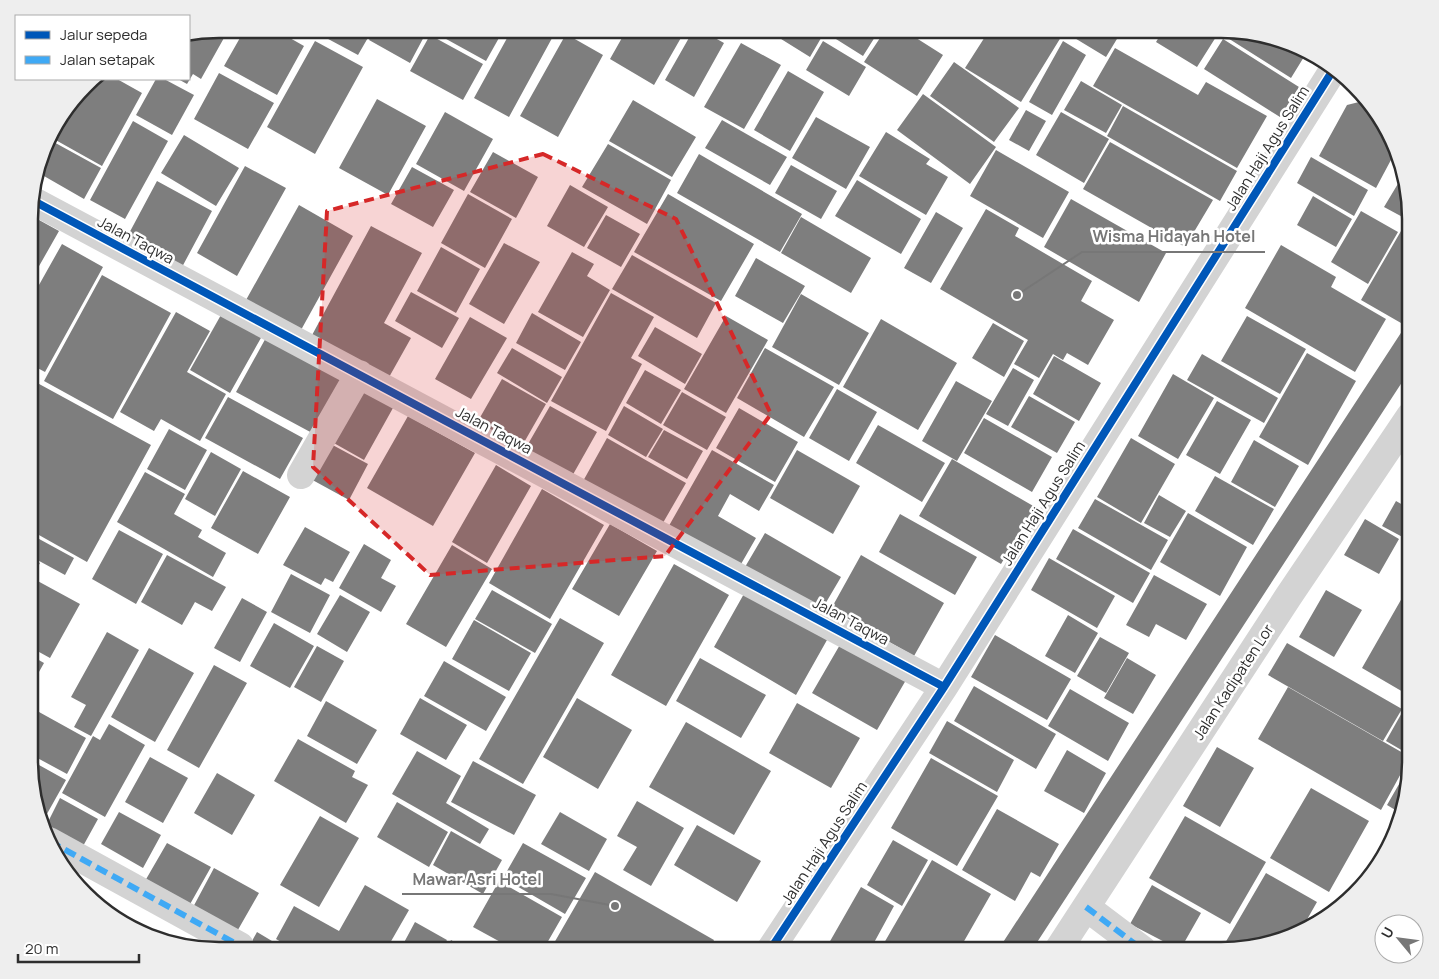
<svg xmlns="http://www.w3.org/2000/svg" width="1439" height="979" font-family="Manrope,sans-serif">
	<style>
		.building { fill: #7e7e7e }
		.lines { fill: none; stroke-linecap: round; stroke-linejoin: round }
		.minor { stroke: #d3d3d3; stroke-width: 28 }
		.quiet { stroke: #3fa9f5; stroke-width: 6; stroke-dasharray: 12 6; stroke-linecap: butt }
		.cycleway-casing { stroke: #fff; stroke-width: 11 }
		.cycleway { stroke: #0057b8; stroke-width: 8 }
		.marked { fill: #d62828; fill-opacity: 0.2; stroke: #d62828; stroke-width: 4; stroke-dasharray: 10 6; stroke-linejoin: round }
		.labels { text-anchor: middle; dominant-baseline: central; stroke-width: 5; stroke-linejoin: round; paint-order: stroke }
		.street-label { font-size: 15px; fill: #2e2e2e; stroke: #fff }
		.rim { fill: none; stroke: #2e2e2e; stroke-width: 2.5 }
		.leader { fill: none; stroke: #777; stroke-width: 2 }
		.callout-dot { fill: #777; stroke: #fff; stroke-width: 2 }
		.callout-label { font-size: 16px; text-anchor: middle; font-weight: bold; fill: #777; stroke: #fff; stroke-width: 5; stroke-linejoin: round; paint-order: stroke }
	</style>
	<rect width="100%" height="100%" fill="#fff"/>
	<!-- building -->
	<path class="building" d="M218 29H229L201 79 193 74 187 84 178 79H189V35Z
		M245 29H274L304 46 277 95 224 66Z
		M320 29H373L358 55 317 33Z
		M375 29H418L426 33 410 63 369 40Z
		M428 29H504L486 61Z
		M512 29H557L509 117 474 98Z
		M627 29H686L654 85 610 59Z
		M694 29H699L724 43 694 97 665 80Z
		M722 29H741L736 37Z
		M765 29H816L824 33 810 57Z
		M820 29H880L863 56Z
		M886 29H902L943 55 917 96 864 62Z
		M990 29H1066L1021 102 965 68Z
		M1071 29H1123L1106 57 1068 34Z
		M1164 29H1221L1197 67 1156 42Z
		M1227 29 1282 39 1307 52 1291 78 1223 35Z
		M566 34 603 55 558 137 520 116Z
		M430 35 483 64 463 100 410 71Z
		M1223 39 1299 87 1280 117 1204 69Z
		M315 41 363 67 315 154 267 127Z
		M823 41 866 67 849 96 806 70Z
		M1063 41 1086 55 1052 115 1029 102Z
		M741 43 781 65 744 129 704 107Z
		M1115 48 1198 95 1206 82 1267 116 1237 168 1093 86Z
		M954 62 1019 108 994 142 930 96Z
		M788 71 824 92 790 151 754 130Z
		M219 73 274 103 248 149 194 119Z
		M91 79H117L142 93 102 166 52 138 68 108Z
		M156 79H164L194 95 172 135 136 115Z
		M1081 81 1122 105 1106 133 1064 110Z
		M923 94 996 147 970 184 897 130Z
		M377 99 426 126 388 195 339 168Z
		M633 100 696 137 672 177 609 141Z
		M1363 101 1391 134 1398 161 1392 158 1376 188 1319 156 1347 105Z
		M1123 106 1237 171 1220 201 1107 136Z
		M1026 110 1046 121 1029 151 1009 140Z
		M445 112 493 139 464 191 416 164Z
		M1061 112 1109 139 1084 183 1036 155Z
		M816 117 870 147 846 189 792 158Z
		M722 120 787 157 770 185 705 148Z
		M133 121 168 141 125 219 90 200Z
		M886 132 930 159 926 164 948 177 926 215 859 176Z
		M184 135 239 168 216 206 161 173Z
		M50 140 101 168 84 199 37 172 43 153Z
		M1110 142 1213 200 1185 247 1083 189Z
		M608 144 671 180 647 224 582 187Z
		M996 150 1069 192 1043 238 970 196Z
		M493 152 538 177 516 218 470 192Z
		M699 154 802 214 780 252 677 193Z
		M1311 157 1368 190 1354 216 1297 183Z
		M791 165 837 191 821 219 775 193Z
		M245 166 286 188 237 276 197 253Z
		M412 167 454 190 433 227 391 204Z
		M1402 177 1410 206V221L1384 207Z
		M857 180 921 219 901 254 835 216Z
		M157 181 212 211 181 269 126 239Z
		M570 185 608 207 584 247 547 226Z
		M468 194 512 219 485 268 441 243Z
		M668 194 754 244 721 301 634 252Z
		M1313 196 1352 219 1336 247 1297 225Z
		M1071 199 1166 253 1139 302 1044 247Z
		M299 205 353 236 301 330 246 300Z
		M986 209 1019 228 1015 236 1092 281 1081 301 1114 320 1088 365 1067 353 1063 360 1053 354 1039 378 1014 364 1028 340 940 289Z
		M1361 211 1398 232 1368 284 1331 262Z
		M936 212 963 228 931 283 904 268Z
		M30 215 59 231 30 282Z
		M606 215 640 234 621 267 587 248Z
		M801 217 871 258 851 293 781 253Z
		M371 226 422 253 384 323 411 338 388 379 311 337Z
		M1401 231 1410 236V307L1401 323 1361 300Z
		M504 243 540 262 504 324 469 304Z
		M62 244 103 267 45 372 30 364V301Z
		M1281 245 1336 277 1331 287 1386 319 1355 372 1245 308Z
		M441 247 480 269 456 313 417 291Z
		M572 252 594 264 587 276 610 290 583 337 538 312Z
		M632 255 716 303 697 338 612 289Z
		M756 258 805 286 783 323 735 296Z
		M102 275 171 313 113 419 44 381Z
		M411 292 459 318 442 348 395 321Z
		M611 293 654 317 631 358 642 364 606 431 551 401Z
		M801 294 869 333 839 385 772 347Z
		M226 306 266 329 230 393 190 370Z
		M176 312 210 331 187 372 226 394 200 441 161 419 154 431 120 412Z
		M532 313 581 342 565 370 516 343Z
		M726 316 768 340 726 413 684 389Z
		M1247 316 1306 349 1280 394 1221 361Z
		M470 317 507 338 471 399 435 379Z
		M881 319 957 363 918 430 843 387Z
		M1410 319V370L1032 950H998Z
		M993 323 1024 341 1004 377 972 358Z
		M655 327 702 354 685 384 638 356Z
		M268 334 346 376 314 434 236 392Z
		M512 348 562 377 547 403 497 373Z
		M765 348 834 387 804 437 737 398Z
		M1307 353 1356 381 1308 465 1259 437Z
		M1202 354 1278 398 1264 423 1187 380Z
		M1054 356 1101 383 1079 421 1033 394Z
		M1013 368 1034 380 1008 426 986 414Z
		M645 370 681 390 661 424 626 403Z
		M1173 374 1214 398 1178 459 1138 436Z
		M30 379 151 445 87 562 30 530Z
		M502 379 546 404 518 453 474 428Z
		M366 381 398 399 364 460 332 442Z
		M956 381 992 401 957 461 922 441Z
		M837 389 877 412 849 461 809 438Z
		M682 392 726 417 707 450 663 425Z
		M1029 396 1075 422 1057 453 1011 427Z
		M228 397 303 438 280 479 205 438Z
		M1217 401 1251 420 1220 474 1186 455Z
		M550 406 597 432 571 478 524 451Z
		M624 406 663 429 646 457 608 435Z
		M739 408 798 442 775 482 716 448Z
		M408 416 475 453 433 526 367 488Z
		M984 418 1052 457 1032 492 964 453Z
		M878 425 945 463 922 502 856 463Z
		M169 429 207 450 185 490 147 469Z
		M664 430 703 451 687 479 648 457Z
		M607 438 686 483 660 528 582 483Z
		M1131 438 1175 464 1141 523 1097 497Z
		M1254 440 1299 466 1275 507 1231 482Z
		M327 442 368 464 349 500 307 477Z
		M712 450 774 485 759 511 730 494 718 516 756 538 737 571 666 531Z
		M797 450 860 486 833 534 770 498Z
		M211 452 241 469 215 516 185 499Z
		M952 459 1035 507 1001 564 919 516Z
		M496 465 531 486 487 563 452 542Z
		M243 471 290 497 258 554 211 528Z
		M145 472 185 494 174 514 202 530 198 537 226 553 213 577 117 522Z
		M1215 476 1274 509 1253 545 1195 511Z
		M542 489 604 525 550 619 489 583Z
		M1159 495 1186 511 1170 537 1144 523Z
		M1095 499 1168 540 1151 570 1078 528Z
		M1396 501 1410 509V541L1382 526Z
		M1188 513 1247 547 1220 596 1160 562Z
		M900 514 977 557 955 595 879 552Z
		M1365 519 1399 539 1379 574 1344 555Z
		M610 524 657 551 619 616 572 589Z
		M305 527 350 552 333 582 325 578 321 585 283 565Z
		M1073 529 1150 573 1133 603 1056 559Z
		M119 530 163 554 136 604 92 579Z
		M765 533 841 577 821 611 745 567Z
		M30 534 74 558 65 575 30 556Z
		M364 544 391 560 381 578 396 586 381 612 339 588Z
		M452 545 492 569 446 647 406 624Z
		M167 555 226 587 212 611 195 602 182 625 141 602Z
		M861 555 944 603 914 656 831 609Z
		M30 558 40 563 30 580Z
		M1049 558 1115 596 1097 628 1031 590Z
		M674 564 729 595 666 706 611 675Z
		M291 574 330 595 310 633 271 612Z
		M1154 575 1207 604 1186 640 1156 624 1149 637 1126 625Z
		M34 579 80 604 50 658 30 647V585Z
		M1410 584V696L1362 668Z
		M492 590 552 624 535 653 475 619Z
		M1326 590 1362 610 1334 657 1299 637Z
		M745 592 827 640 796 695 714 647Z
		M340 595 370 612 347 652 317 634Z
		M242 598 267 612 240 662 214 648Z
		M1068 615 1098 633 1075 673 1045 656Z
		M560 618 604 643 523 784 479 759Z
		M474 620 531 653 509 691 452 659Z
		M274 623 314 646 290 688 250 666Z
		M107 632 139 650 91 736 74 727 86 705 71 697Z
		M995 635 1071 679 1047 720 971 677Z
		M1100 637 1129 653 1106 693 1077 676Z
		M841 643 906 680 877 730 812 693Z
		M1287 643 1402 709 1383 741 1268 675Z
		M317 646 344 661 321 702 294 687Z
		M149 648 194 673 155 742 111 717Z
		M30 655 44 663 30 688Z
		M700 658 766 695 741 738 676 701Z
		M1127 658 1156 675 1133 714 1104 698Z
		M444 661 506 697 486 731 424 696Z
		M214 665 247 683 199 768 167 750Z
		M974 686 1056 734 1036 769 954 721Z
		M1288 687 1410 757 1381 810 1258 739Z
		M1070 689 1129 723 1108 761 1048 726Z
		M420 698 467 725 446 760 400 734Z
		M577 698 632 730 598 789 543 757Z
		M326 701 377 730 357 764 307 736Z
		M797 703 860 738 831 788 769 753Z
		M30 707 86 738 67 774 30 754Z
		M1404 709 1410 712V755L1386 741Z
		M947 721 1014 760 997 792 929 753Z
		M686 722 771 771 734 835 649 787Z
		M109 724 145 745 105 817 62 793 93 736 100 740Z
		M298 739 355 771 352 777 368 785 346 823 274 781Z
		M1217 747 1254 768 1220 827 1183 806Z
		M1067 750 1106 773 1084 813 1044 791Z
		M417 751 461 776 446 803 489 829 480 844 392 794Z
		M150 757 188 778 163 823 125 802Z
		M931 758 998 796 957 866 891 828Z
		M30 760 66 780 43 821 30 785Z
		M473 761 536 795 514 835 451 802Z
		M1410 765V773L1402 814 1387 805Z
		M217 773 255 795 232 835 194 813Z
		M1311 788 1369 821 1329 892 1270 858Z
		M60 798 98 819 82 848 45 828Z
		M637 801 684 828 651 886 623 870 637 847 617 836Z
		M397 802 448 832 429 867 377 837Z
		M997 809 1059 844 1040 877 1031 872 1015 901 962 870Z
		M119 812 161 835 143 868 101 844Z
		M560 812 607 839 589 871 541 844Z
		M320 816 359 838 319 907 280 885Z
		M1185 816 1266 862 1230 924 1149 878Z
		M697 825 761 861 737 902 674 865Z
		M451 831 502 860 483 894 433 865Z
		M893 840 928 860 902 906 867 885Z
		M167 843 211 867 189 906 145 881Z
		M523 843 586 878 565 914 503 878Z
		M932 860 991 894 959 950H880Z
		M214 868 259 893 235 935 191 911Z
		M595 872 714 940 709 950H550Z
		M1266 873 1317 902 1301 930 1303 931 1221 950Z
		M499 881 562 917 543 950H515L473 927Z
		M365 885 409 910 386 950H295L276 939 294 906 339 931Z
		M1152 885 1201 913 1180 950 1130 924Z
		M861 887 894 906 870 950H825Z
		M415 922 447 940 441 950H400Z
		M257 932 287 950H247Z
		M451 940 468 950H446Z"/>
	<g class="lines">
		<!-- minor -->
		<path class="minor" d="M30 199 944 687
			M301 475 359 374
			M49 841 240 946 238 950
			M1086 907 1143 950
			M770 950 944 687 1335 67
			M1058 950 1288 597 1410 416"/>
		<!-- quiet -->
		<path class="quiet" d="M49 841 240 946 238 950
			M1086 907 1143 950"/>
		<defs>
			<path id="cycleway" d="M30 199 944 687
				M770 950 944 687 1335 67"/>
		</defs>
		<!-- cycleway casing -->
		<use href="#cycleway" class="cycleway-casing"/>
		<!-- cycleway -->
		<use href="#cycleway" class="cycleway"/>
	</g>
	<!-- marked area -->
	<path class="marked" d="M543 154 676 219 771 414 665 556 430 575 313 467 327 211Z"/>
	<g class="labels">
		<!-- street labels -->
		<g class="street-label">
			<text transform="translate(1267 148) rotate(-58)">Jalan Haji Agus Salim</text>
			<text transform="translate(136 240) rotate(28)">Jalan Taqwa</text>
			<text transform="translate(494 430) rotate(28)">Jalan Taqwa</text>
			<text transform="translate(1043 503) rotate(-58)">Jalan Haji Agus Salim</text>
			<text transform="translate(851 621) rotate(28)">Jalan Taqwa</text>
			<text transform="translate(1233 682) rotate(-57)">Jalan Kadipaten Lor</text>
			<text transform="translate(824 843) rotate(-57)">Jalan Haji Agus Salim</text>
		</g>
	</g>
	<!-- crop -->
	<path d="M0 0H1439V979H0ZM219 38H1221A181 181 0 0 1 1402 219V761A181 181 0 0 1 1221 942H219A181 181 0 0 1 38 761V219A181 181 0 0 1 219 38Z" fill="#eee" fill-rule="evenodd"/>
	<path class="rim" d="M219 38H1221A181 181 0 0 1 1402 219V761A181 181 0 0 1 1221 942H219A181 181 0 0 1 38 761V219A181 181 0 0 1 219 38Z"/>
	<!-- callouts -->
	<path class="leader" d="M1017 295L1082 252H1265M615 906L551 894H402"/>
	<g class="callout-dot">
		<circle cx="1017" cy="295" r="5"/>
		<circle cx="615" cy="906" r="5"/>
	</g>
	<g class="callout-label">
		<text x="1174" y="242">Wisma Hidayah Hotel</text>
		<text x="477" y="885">Mawar Asri Hotel</text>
	</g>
	<!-- legend -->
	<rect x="15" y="15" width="175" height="65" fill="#ffffff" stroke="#ababab"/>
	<rect x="25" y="31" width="25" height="8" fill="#0057b8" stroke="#ababab"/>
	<text x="60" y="40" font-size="15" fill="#2e2e2e">Jalur sepeda</text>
	<rect x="25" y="56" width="25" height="8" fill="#3fa9f5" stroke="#ababab"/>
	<text x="60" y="65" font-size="15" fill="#2e2e2e">Jalan setapak</text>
	<!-- north arrow -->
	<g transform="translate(1399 939) rotate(299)"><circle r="24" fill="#ffffff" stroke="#ababab"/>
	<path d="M0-4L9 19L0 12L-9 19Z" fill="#777777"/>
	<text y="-8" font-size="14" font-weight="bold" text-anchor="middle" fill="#2e2e2e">U</text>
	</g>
	<!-- scale -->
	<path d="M18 954v8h121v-8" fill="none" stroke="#2e2e2e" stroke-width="2.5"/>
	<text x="25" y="954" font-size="15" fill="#2e2e2e" stroke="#ffffff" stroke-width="4" paint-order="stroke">20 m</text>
</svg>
